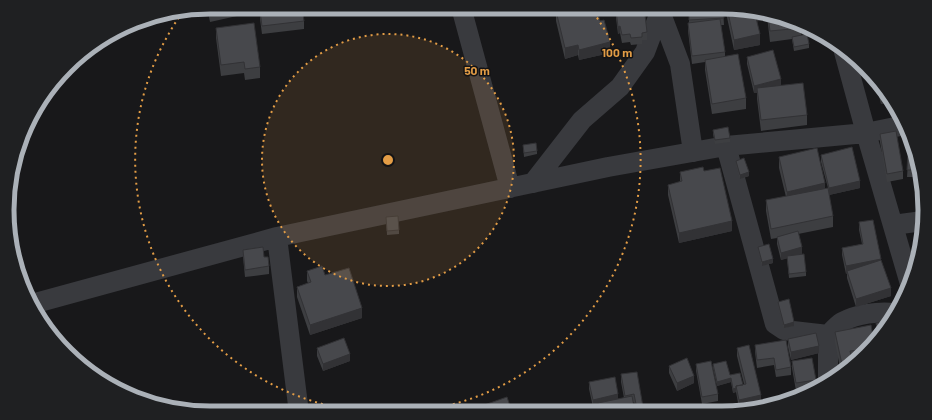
<svg xmlns="http://www.w3.org/2000/svg" width="932" height="420" font-family="Barlow,sans-serif">
	<style>
		.lines { fill: none; stroke-linecap: round; stroke-linejoin: round }
		.minor { stroke: #393a3e; stroke-width: 20 }
		.wall { fill: #3d3e41 }
		.shaded-wall { fill: #323235 }
		.building { fill: #47484c; stroke: #323235 }
		.ring { fill: none; stroke: #e39d46; stroke-width: 2; stroke-dasharray: 2 4 }
		.rim { fill: none; stroke: #abb1b8; stroke-width: 5 }
		.centre { fill: #e39d46; stroke: #131315; stroke-width: 2 }
		.ring-label { font-size: 12px; text-anchor: middle; font-weight: bold; fill: #e39d46; stroke: #131315; stroke-width: 3; stroke-linejoin: round; paint-order: stroke }
	</style>
	<rect width="100%" height="100%" fill="#18181a"/>
	<g class="lines">
		<!-- minor -->
		<path class="minor" d="M461 7 510 188
			M660 11 680 64 693 152
			M844 52 866 133 910 284
			M726 146 775 324 784 330 828 335
			M533 183 582 120 620 87 645 52 662 7
			M893 225 923 221
			M277 237 299 413
			M32 304 277 237 608 167 726 146 866 133 905 125
			M828 381V335C832 331 837 325 842 322 857 314 878 311 895 313"/>
	</g>
	<!-- wall -->
	<path class="wall" d="M207 7H246V14L210 22Z
		M566 7H596L600 21 610 53 579 60 578 55 565 59 556 21V11L566 8Z
		M618 7H644L647 32V40H642V44L631 45 630 42 622 43 620 33 618 34 616 18V10H618Z
		M681 7H718V9L723 8 724 25H721L725 52V56L746 98V109L712 114 705 70V62L692 64 688 31V23H689V12L681 13Z
		M725 8 763 15V20L757 21 760 45 734 50Z
		M260 11 304 21V29L262 34 260 19Z
		M767 16 799 22 801 28V35L809 44V48L794 51 792 39 770 42Z
		M216 28 260 67V78L245 80 244 73 221 76 216 38Z
		M747 57 781 85 807 115V125L761 131 757 99V93H754L747 64Z
		M877 83 889 102 881 104 877 88Z
		M895 111 901 120 898 121Z
		M713 130 730 138V142L715 144 713 134Z
		M910 133 919 177H907Z
		M880 134 903 171V179L887 182 880 142Z
		M523 145 537 151V154L524 157Z
		M821 155 860 188 829 195 833 216V227L798 234 802 254 806 272V276L789 278 787 258 781 260 777 244V238L771 239 766 211V200L786 197 779 168V157L825 189 828 188 821 162Z
		M736 161 749 176 740 179 736 165Z
		M704 171 732 231 679 243 668 195V185L680 182V172Z
		M386 217 399 230V234L387 235Z
		M859 222 881 261 891 296 856 307 847 278V273L846 274 842 255V248L862 244 859 230Z
		M920 234 917 248 916 242V235Z
		M758 247 773 263 762 266 758 251Z
		M243 250 264 257 269 266V274L245 277 243 257Z
		M307 271 325 275 362 318 310 335 297 297V287L308 283 307 281Z
		M778 302 794 326 784 328 778 306Z
		M876 323 883 333 878 339 876 331Z
		M835 332 874 342 854 362V361H852L853 364 846 371 841 373 835 342Z
		M788 339 819 353 791 360 788 347Z
		M755 345 791 367V375L776 377 774 365 757 368 755 352Z
		M317 348 350 361 323 371 317 356Z
		M737 348 761 403 739 408 736 392 733 393 731 382 717 386 713 368V364L743 385 744 384 737 356Z
		M792 361 816 380V387L796 391 792 368Z
		M696 364 718 394V401L702 404 696 371Z
		M669 366 694 383 677 391 669 373Z
		M621 374 643 407V412H636L634 402H633L635 412H598V406L593 407 589 389V382L618 399 624 398 621 382Z"/>
	<!-- shaded-wall -->
	<path class="shaded-wall" d="M755 13 763 15V20L755 22Z
		M620 26V33L618 34V27Z
		M760 34V45L734 50V40Z
		M610 42V53L579 60V50Z
		M578 45V55L565 59V48Z
		M781 79V87L757 88V93H754V86Z
		M885 96 889 102 881 104V97Z
		M898 115 901 120 898 121Z
		M749 172V176L740 179V175Z
		M860 181V188L829 195V188Z
		M825 183V193L787 202V192Z
		M732 221V231L679 243V233Z
		M802 247V255L781 260V253Z
		M773 259V263L762 266V262Z
		M881 259V266L847 271V273L846 274V266Z
		M891 288V296L856 307V299Z
		M362 308V318L310 335V325Z
		M794 322V326L784 328V325Z
		M819 346V353L791 360V352Z
		M350 354V361L323 371V364Z
		M694 376V383L677 391V383Z
		M731 378V382L717 386V382Z
		M736 388V392L733 393V389Z
		M618 394V402L598 403V406L593 407V400Z
		M761 395V403L739 408V400Z"/>
	<!-- building -->
	<path class="building" d="M209 7H246L210 14Z
		M296 7H302L304 21 262 26 260 11Z
		M579 7H596L600 21 604 20 610 42 579 50 578 45 565 48 556 11 566 8 567 10Z
		M619 7H644L647 32 642 33V37L631 38 630 34 622 35 620 26 618 27 616 10H619Z
		M723 8 724 18 689 20V10Z
		M727 8 755 14 760 34 734 40Z
		M768 16 799 22 800 23 801 28 770 31Z
		M720 19 725 52 692 56 688 23Z
		M254 23 260 67 245 69 244 62 221 65 216 28Z
		M807 34 809 44 794 47 792 37Z
		M773 50 781 79 754 86 747 57Z
		M738 54 746 98 712 104 705 60Z
		M803 83 807 115 761 120 757 88Z
		M878 85 885 96 881 97Z
		M728 127 730 138 715 140 713 130Z
		M896 131 903 171 887 174 880 134Z
		M909 133H910L917 170H907Z
		M536 143 537 151 524 153 523 145Z
		M852 147 860 181 829 188 821 155Z
		M817 148 825 183 787 192 779 157Z
		M744 158 749 172 740 175 736 161Z
		M703 167 704 171 720 168 732 221 679 233 668 185 682 181 680 172Z
		M828 188 833 216 771 229 766 200Z
		M398 216 399 230 387 231 386 217Z
		M873 220 881 259 846 266 842 248 863 244 859 222Z
		M798 231 802 247 781 253 777 237Z
		M920 234 918 244 916 235Z
		M769 244 773 259 762 262 758 247Z
		M263 247 264 257H268L269 266 245 270 243 250Z
		M804 254 806 272 789 274 787 256Z
		M881 260 891 288 856 299 847 271Z
		M322 266 325 275 349 268 362 308 310 325 297 287 311 282 307 271Z
		M789 299 794 322 784 325 778 302Z
		M890 321 883 333 879 338 876 323Z
		M871 325 874 342 855 362 854 357 861 355 860 350 850 351 853 364 849 368 843 369 835 332Z
		M816 333 819 346 791 352 788 339Z
		M344 338 350 354 323 364 317 348Z
		M786 340 791 367 776 370 774 358 757 360 755 345Z
		M749 345 761 395 739 400 736 386 746 384 737 348Z
		M687 358 694 376 677 383 669 366Z
		M812 358 816 380 796 383 792 361Z
		M711 361 718 394 702 397 696 364Z
		M726 361 730 375 740 373 743 385 736 386V388L733 389 731 378 717 382 713 364Z
		M637 372 643 407 637 409 634 394 625 396 621 374Z
		M615 377 618 394 593 400 589 382Z
		M632 396 635 412H599L598 403Z
		M507 397 512 412H471L470 410Z
		M468 409 469 412H461Z"/>
	<!-- distance rings -->
	<circle cx="388" cy="160" r="126" fill="#e39d46" fill-opacity=".12"/>
	<g class="ring">
		<circle cx="388" cy="160" r="126"/>
		<path d="M370 412A253 253 0 0 1 182 13M590 8A253 253 0 0 1 408 412"/>
	</g>
	<!-- crop -->
	<path d="M0 0H932V420H0ZM210 14H722A196 196 0 0 1 918 210V210A196 196 0 0 1 722 406H210A196 196 0 0 1 14 210V210A196 196 0 0 1 210 14Z" fill="#1f2022" fill-rule="evenodd"/>
	<path class="rim" d="M210 14H722A196 196 0 0 1 918 210V210A196 196 0 0 1 722 406H210A196 196 0 0 1 14 210V210A196 196 0 0 1 210 14Z"/>
	<circle cx="388" cy="160" r="6" class="centre"/>
	<g class="ring-label">
		<text x="617" y="57">100 m</text>
		<text x="477" y="75">50 m</text>
	</g>
</svg>
